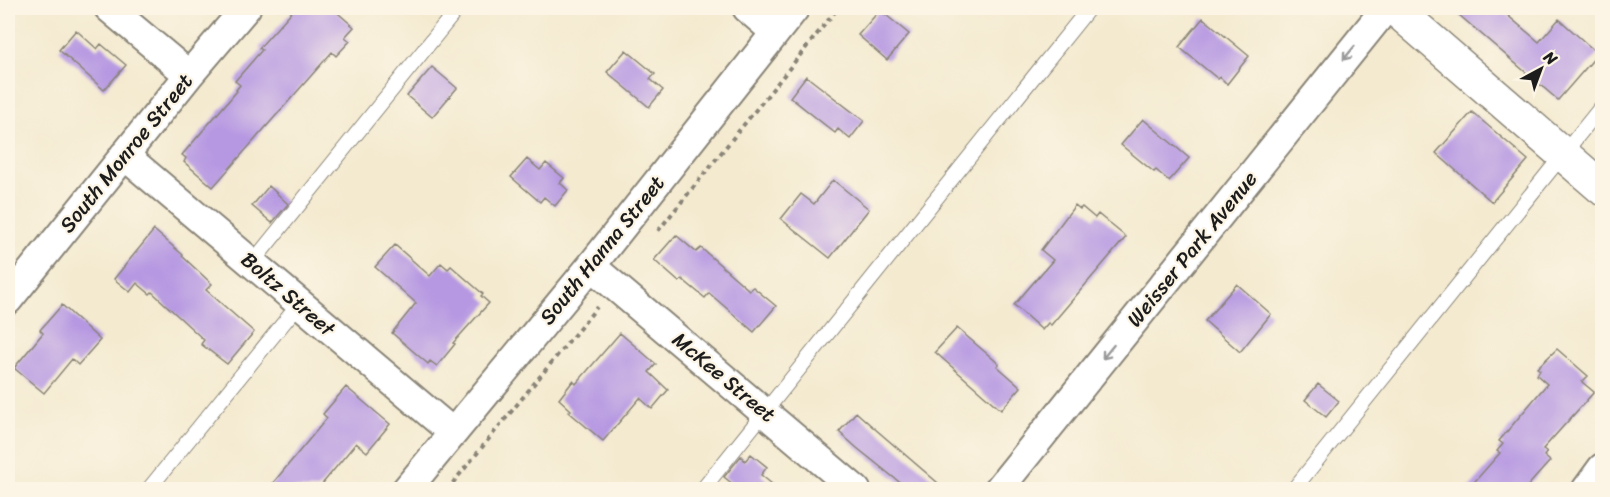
<svg xmlns="http://www.w3.org/2000/svg" width="1610" height="497" font-family="Sriracha,sans-serif">
	<style>
		.building { fill: #b698e2 }
		.lines { fill: none; stroke-linecap: round; stroke-linejoin: round }
		.lane-casing { stroke: #888376; stroke-width: 16 }
		.street-casing { stroke: #888376; stroke-width: 32 }
		.secondary-casing { stroke: #888376; stroke-width: 36 }
		.path { stroke: #888376; stroke-width: 4; stroke-dasharray: 4.5 4.5; stroke-linecap: butt }
		.lane { stroke: #fff; stroke-width: 14 }
		.street { stroke: #fff; stroke-width: 28 }
		.secondary { stroke: #fff; stroke-width: 33 }
		.oneway { stroke: #999 }
		.labels { text-anchor: middle; dominant-baseline: central; stroke-width: 4.5; stroke-linejoin: round; paint-order: stroke }
		.street-label { font-size: 21px; fill: #1c1c1c; stroke: #fcf5e5 }
	</style>
	<rect width="100%" height="100%" fill="#fcf5e5"/>
	<filter id="ink" filterUnits="userSpaceOnUse"><feTurbulence type="fractalNoise" baseFrequency=".0167" numOctaves="2"/><feDisplacementMap in="SourceGraphic" scale="12" xChannelSelector="R" yChannelSelector="G"/><feConvolveMatrix kernelMatrix="1 2 1 2 8 2 1 2 1" color-interpolation-filters="sRGB"/></filter>
	<filter id="wash" filterUnits="userSpaceOnUse"><feTurbulence type="fractalNoise" baseFrequency=".008" numOctaves="4" result="noise"/><feDisplacementMap in="SourceGraphic" scale="24" xChannelSelector="R" yChannelSelector="G"/><feGaussianBlur stdDeviation="1.35" result="paint"/><feColorMatrix in="noise" values="0 0 0 0 0 0 0 0 0 0 0 0 0 0 0 0 0 1.4 0 .05"/><feComposite in="paint" operator="in"/></filter>
	<g filter="url(#wash)">
		<rect width="100%" height="100%" fill="#f4ead0"/>
		<g id="blocks">
			<!-- building -->
			<path class="building" d="M295 8H332L354 27 345 37 350 41 336 56 332 52 213 187 184 162 186 158 182 155 237 91 236 90 240 85 235 81 262 50 259 48Z
				M1451 8H1499L1539 42 1559 19 1598 54 1558 100Z
				M880 10 909 34 887 60 858 35Z
				M1203 18 1249 56 1227 84 1220 77 1218 79 1179 47Z
				M76 30 97 49 101 44 126 65 104 90 59 50Z
				M626 50 655 74 650 79 663 90 649 107 607 72Z
				M432 67 457 88 432 117 407 96Z
				M806 76 864 121 850 139 838 129 835 133 790 97Z
				M1472 112 1528 160 1492 202 1436 153Z
				M1143 119 1189 158 1169 181 1156 170 1154 172 1121 145Z
				M527 159 540 170 546 163 564 178 560 183 568 190 555 206 544 197 540 202 511 177Z
				M833 180 869 209 830 258 781 219 801 194 814 204Z
				M269 186 288 204 272 223 252 206Z
				M1075 205 1080 209 1082 207 1095 218 1098 214 1126 237 1051 325 1048 323 1042 330 1014 305 1053 260 1041 250Z
				M154 230 183 255 182 256 212 284 206 290 254 332 227 364 201 344 204 340 152 292 150 294 137 283 130 292 114 279Z
				M676 235 696 252 701 248 749 290 753 287 776 306 754 332 709 293 705 298 682 279 679 282 654 260Z
				M395 245 430 276 441 263 448 269 451 266 483 294 481 296 489 303 453 343 455 344 437 366 430 361 428 364 392 333 416 303 375 267Z
				M1237 284 1271 314 1240 352 1205 321Z
				M62 305 100 340 78 365 72 359 44 393 14 368 43 333 40 330Z
				M957 328 999 364 997 366 1021 387 1001 410 935 352Z
				M620 333 656 364 649 372 668 390 652 409 640 398 603 441 569 412 571 410 559 399 573 381 576 384Z
				M1557 349 1588 376 1582 382 1594 392 1543 449 1547 452 1544 456 1550 461 1525 489H1468L1500 453 1497 451 1503 444 1499 441 1547 384 1537 375 1540 370 1537 368Z
				M1318 384 1339 401 1326 417 1305 400Z
				M346 387 390 424 367 452 356 443 318 489H268L327 418 323 414Z
				M856 412 874 428 945 489H908L857 448 839 432Z
				M751 454 767 467 761 475 778 489H739L724 477 741 456 745 461Z"/>
		</g>
	</g>
	<g filter="url(#ink)">
		<use href="#blocks" fill-opacity="0" stroke="#888376" stroke-width="1.5"/>
		<g class="lines">
			<defs>
				<path id="lane" d="M252 263 458 8
					M148 490 299 304
					M702 490 1089 8
					M1293 490 1602 106"/>
				<path id="street" d="M109 8 189 75
					M747 8 775 32
					M124 155 452 432
					M591 266 856 490
					M8 300 189 75 246 8
					M406 490 591 266 795 8
					M998 490 1386 8
					M1586 490 1602 468"/>
				<path id="secondary" d="M1394 8 1602 188"/>
			</defs>
			<!-- lane casing -->
			<use href="#lane" class="lane-casing"/>
			<!-- street casing -->
			<use href="#street" class="street-casing"/>
			<!-- secondary casing -->
			<use href="#secondary" class="secondary-casing"/>
			<!-- path -->
			<path class="path" d="M658 231 838 8
				M447 490 597 307"/>
			<!-- lane -->
			<use href="#lane" class="lane"/>
			<!-- street -->
			<use href="#street" class="street"/>
			<!-- secondary -->
			<use href="#secondary" class="secondary"/>
		</g>
		<!-- one-way arrows -->
		<defs><path id="oneway-shaft" d="M-6 0H5M1.5-3L5.5 0L1.5 3" fill="none" stroke-width="1.6" stroke-linecap="round" stroke-linejoin="round" transform="scale(1.5)"/></defs>
		<g class="oneway">
			<use href="#oneway-shaft" transform="translate(1349 53) rotate(129)"/>
			<use href="#oneway-shaft" transform="translate(1108 352) rotate(129)"/>
		</g>
	</g>
	<g class="labels">
		<!-- street labels -->
		<g class="street-label">
			<text transform="translate(126 153) rotate(-51)">South Monroe Street</text>
			<text transform="translate(1192 249) rotate(-51)">Weisser Park Avenue</text>
			<text transform="translate(602 250) rotate(-51)">South Hanna Street</text>
			<text transform="translate(288 294) rotate(41)">Boltz Street</text>
			<text transform="translate(724 377) rotate(40)">McKee Street</text>
		</g>
	</g>
	<!-- margin -->
	<rect width="1610" height="497" fill="none" stroke="#fcf5e5" stroke-width="30"/>
	<!-- north arrow -->
	<g transform="translate(1541 69) rotate(41)" stroke="#fcf5e5" stroke-width="4.5" paint-order="stroke">
	<path d="M0-4.5L10 22L0 15L-10 22Z" fill="#1c1c1c"/>
	<text y="-9" font-size="16" font-weight="bold" text-anchor="middle" fill="#1c1c1c">N</text>
	</g>
</svg>
